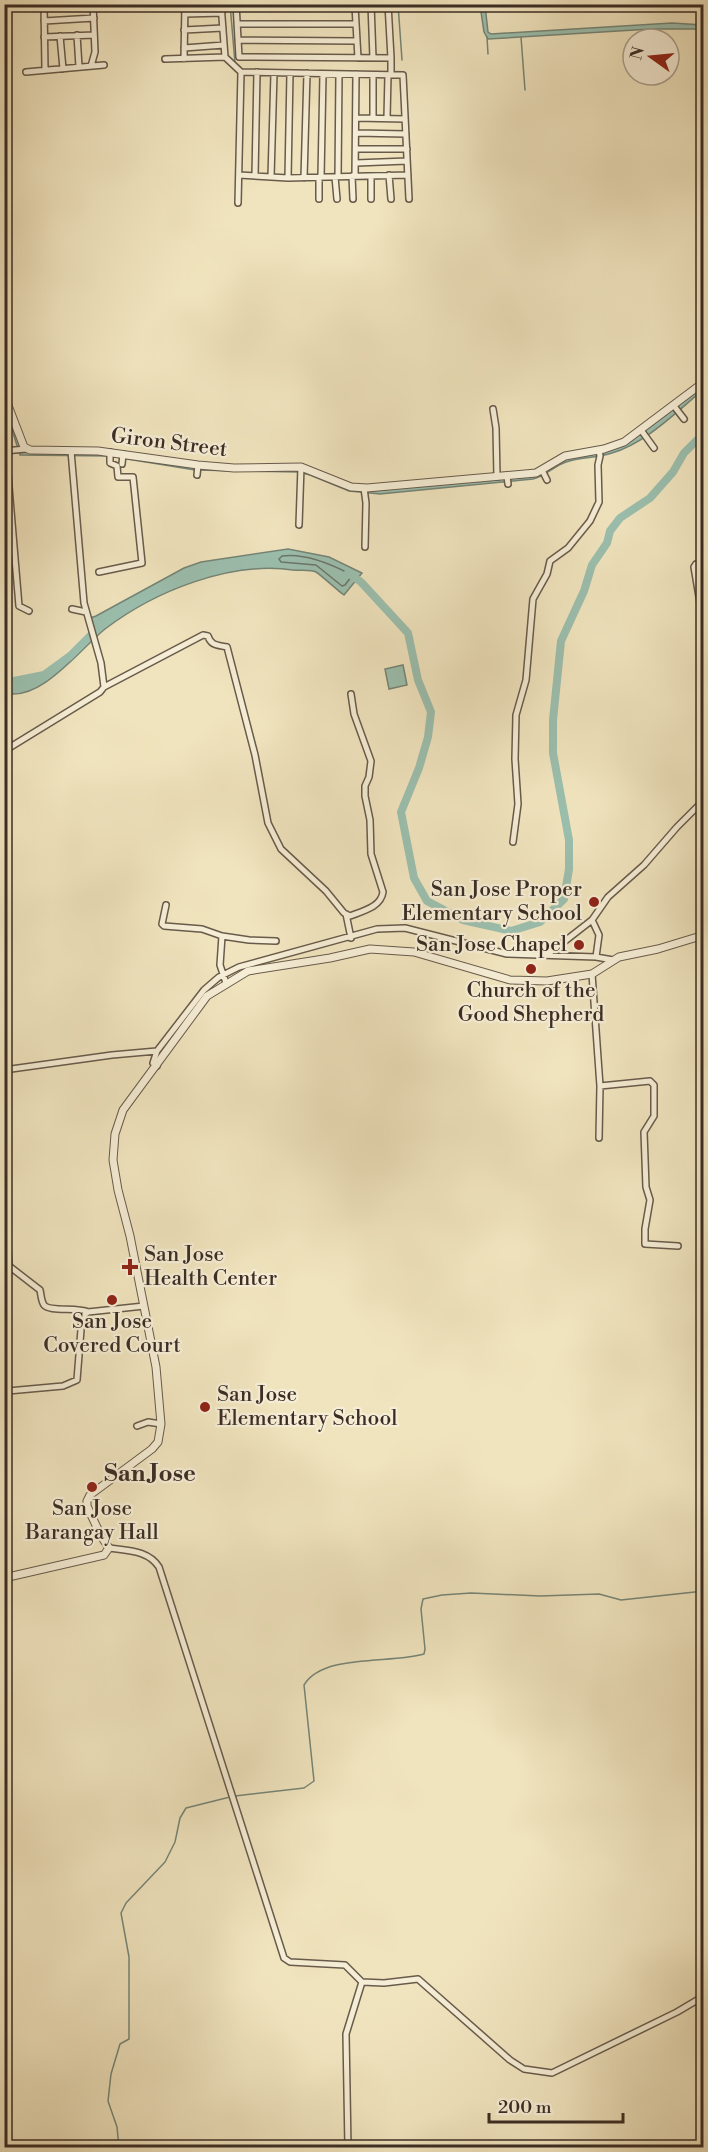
<svg xmlns="http://www.w3.org/2000/svg" width="708" height="2152" font-family="'Libre Bodoni',serif">
	<style>
		.water { fill: #9bbfae; stroke: #758577; stroke-width: 1.5 }
		.lines { fill: none; stroke-linecap: round; stroke-linejoin: round }
		.shore { stroke: #6b766a; stroke-width: 1.5 }
		.stream { stroke: #758577; stroke-width: 1.5 }
		.river { stroke: #9bbfae; stroke-width: 8 }
		.minor-casing { stroke: #685b4b; stroke-width: 8 }
		.tertiary-casing { stroke: #685b4b; stroke-width: 9 }
		.minor { stroke: #f5edd5; stroke-width: 5 }
		.tertiary { stroke: #f5edd5; stroke-width: 7 }
		.poi-dot { fill: #8f2418; stroke: #f5edd5; stroke-width: 2 }
		.labels { text-anchor: middle; dominant-baseline: central; stroke-width: 4.5; stroke-linejoin: round; paint-order: stroke }
		.street-label { font-size: 21px; fill: #3b2d25; stroke: #f5edd5 }
		.poi-label { font-size: 21px; fill: #3b2d25; stroke: #f5edd5 }
		.quarter-label { font-size: 24px; font-weight: bold; fill: #3b2d25; stroke: #f5edd5 }
	</style>
	<rect width="100%" height="100%" fill="#f0e4be"/>
	<filter id="stains"><feTurbulence type="fractalNoise" baseFrequency=".00333" numOctaves="4"/><feColorMatrix values="0 0 0 0 .2 0 0 0 0 .09 0 0 0 0 .02 0 0 0 .5 -.17"/></filter>
	<radialGradient id="worn" r=".72"><stop offset=".6" stop-color="#630" stop-opacity="0"/><stop offset="1" stop-color="#630" stop-opacity=".3"/></radialGradient>
	<!-- water -->
	<path class="water" d="M480 5H485L488 32 491 34 672 23 703 25V29H651L488 39 484 32Z
		M704 384 703 390C676 412 646 443 612 453 597 458 581 457 566 462 554 466 546 476 533 479L380 494 349 491 310 475 299 472 195 470 109 456 20 455 5 407 4 402 21 447 107 454 148 460 299 469 349 488 530 476 566 458 610 448Z
		M288 549 329 557 362 573 344 595C337 590 321 575 316 572 310 569 299 571 293 570 230 561 155 591 105 629 80 649 41 702 5 693L4 683 44 675 70 656 94 632 90 618 96 616 184 568 201 562Z
		M403 665 407 685 389 689 385 669Z"/>
	<g class="lines">
		<!-- shore -->
		<path class="shore" d="M282 556C305 553 329 563 350 574L351 577 345 585 342 586 316 565 281 562 279 559Z"/>
		<!-- stream -->
		<path class="stream" d="M230 4 235 63
			M398 4 402 60
			M487 37 488 54
			M521 37 525 90
			M235 1796 304 1788 314 1781 304 1685C323 1653 392 1664 424 1654L425 1649 421 1609 423 1599 442 1595 471 1593 540 1596 599 1594 621 1600 704 1591
			M119 2148 117 2127 108 2101 111 2074 120 2044 129 2039V1957L121 1913 126 1903 165 1862 175 1842 180 1818 186 1808 230 1797"/>
		<!-- river -->
		<path class="river" d="M348 573 361 582 408 633 418 680 431 712 428 737 419 768 401 812 414 878 427 901 463 920 511 931 540 922 564 899 569 869V840L553 753V720L561 641 584 591 592 565 607 543 610 531 620 518 650 498 673 472 684 453 704 433
			M4 683 44 675 70 656 97 629"/>
		<defs>
			<path id="minor" d="M44 4 45 70
				M221 4 225 57
				M236 4 239 57 391 58 388 4
				M371 4 373 58
				M355 6 358 58
				M236 7 355 8
				M185 14 222 13
				M44 21 94 18
				M237 24H356
				M184 30 223 28
				M77 35 79 67
				M60 36 63 69
				M44 37 94 35
				M238 40 357 41
				M184 48 224 45
				M391 58V75
				M165 59 225 57 241 72 238 203
				M184 59 185 4
				M91 66 95 52 93 4
				M26 72 104 65
				M241 72 403 75 409 199
				M356 118 405 119
				M373 118V75
				M387 118 388 75
				M356 133 406 134
				M356 149H407
				M356 163 407 161
				M239 175 288 178 408 175
				M389 175 391 199
				M255 176 257 72
				M352 176 353 199
				M355 176 356 74
				M371 176V199
				M271 177 274 73
				M321 177 323 74
				M335 177 337 199
				M338 177 339 74
				M288 178 290 73
				M304 178 307 73
				M319 199V177
				M674 406 684 419
				M493 409 496 428 497 477
				M641 430 654 448
				M4 451 26 449
				M6 451 19 606 29 611
				M122 464 123 454
				M542 470 547 480
				M197 475 198 465
				M507 476 508 484
				M364 488 366 503 365 547
				M299 525 301 467
				M704 561 696 564 694 567 704 626
				M99 572 142 563 133 477H118L117 466 110 463V452
				M72 609 86 612
				M104 687 203 635 208 636C211 646 218 645 227 647L255 755 268 823 281 849 326 891 344 913 350 916C363 911 381 907 383 892L371 854 370 820 365 796V786L369 777 371 761 354 714 351 694
				M4 751 100 692 104 687 101 663 84 603 71 451
				M513 842 518 804 515 759 516 715 526 680 533 599 547 574 550 561 568 548 590 521 599 502 598 465 600 456 599 450
				M166 905 162 924 164 926 202 929 222 936 249 940 276 941
				M346 914 351 938
				M222 936 220 965 226 983
				M547 955 592 920
				M613 960 596 957 599 935 592 920 608 897 644 865 677 827 704 800
				M592 974 600 1086 599 1138
				M157 1066 153 1063 157 1051 204 990 219 977 239 967 377 929 405 928 507 954 596 957
				M4 1070 112 1055 157 1051
				M600 1086 650 1081 654 1085V1116L644 1132 646 1187 650 1200 645 1229V1244L678 1246
				M8 1251 9 1266 40 1290C41 1294 41 1301 44 1305 49 1312 77 1307 88 1312L144 1306
				M4 1394 8 1391 63 1386 77 1380 82 1317 88 1312
				M137 1426 148 1422 161 1424
				M109 1548C128 1551 148 1550 159 1567L284 1958 290 1962 345 1965 362 1982 346 2034 348 2148
				M362 1982 384 1983 418 1979 510 2060 524 2069 552 2073 677 2012 704 1996"/>
			<path id="tertiary" d="M4 395 24 447 30 450 98 451 198 465 234 468 301 467 351 487 367 488 536 473 565 456 604 449 624 442 704 382
				M4 1578 104 1555 109 1548 101 1536 87 1506V1501L90 1495 152 1449 158 1442 161 1424 156 1367 130 1236 118 1190 113 1160 115 1134 123 1110 207 996 248 971 330 958 370 949 414 952 510 980 547 981 592 974 619 957 658 949 704 935"/>
		</defs>
		<!-- minor casing -->
		<use href="#minor" class="minor-casing"/>
		<!-- tertiary casing -->
		<use href="#tertiary" class="tertiary-casing"/>
		<!-- minor -->
		<use href="#minor" class="minor"/>
		<!-- tertiary -->
		<use href="#tertiary" class="tertiary"/>
	</g>
	<!-- markers -->
	<g class="poi-dot">
		<circle cx="594" cy="902" r="6"/>
		<circle cx="579" cy="945" r="6"/>
		<circle cx="531" cy="969" r="6"/>
		<path d="M127 1258h6v6h6v6h-6v6h-6v-6h-6v-6h6z"/>
		<circle cx="112" cy="1300" r="6"/>
		<circle cx="205" cy="1407" r="6"/>
		<circle cx="92" cy="1487" r="6"/>
	</g>
	<g class="labels">
		<!-- street labels -->
		<g class="street-label">
			<text transform="translate(169 443) rotate(7)">Giron Street</text>
		</g>
		<!-- poi labels -->
		<g class="poi-label">
			<text x="582" y="890" text-anchor="end">San Jose Proper<tspan x="582" dy="24">Elementary School</tspan></text>
			<text x="567" y="945" text-anchor="end">San Jose Chapel</text>
			<text x="531" y="991">Church of the<tspan x="531" dy="24">Good Shepherd</tspan></text>
			<text x="144" y="1255" text-anchor="start">San Jose<tspan x="144" dy="24">Health Center</tspan></text>
			<text x="112" y="1322">San Jose<tspan x="112" dy="24">Covered Court</tspan></text>
			<text x="217" y="1395" text-anchor="start">San Jose<tspan x="217" dy="24">Elementary School</tspan></text>
			<text x="92" y="1509">San Jose<tspan x="92" dy="24">Barangay Hall</tspan></text>
		</g>
		<!-- quarter labels -->
		<g class="quarter-label">
			<text x="150" y="1474">San Jose</text>
		</g>
	</g>
	<!-- margin -->
	<rect width="708" height="2152" fill="none" stroke="#f0e4be" stroke-width="24"/>
	<rect x="6" y="6" width="696" height="2140" fill="none" stroke="#3b2d25" stroke-width="3"/>
	<rect x="12" y="12" width="684" height="2128" fill="none" stroke="#3b2d25" stroke-width="1.5"/>
	<!-- north arrow -->
	<g transform="translate(651 57) rotate(285)"><circle r="28" fill="#f5edd5" stroke="#aba08f" stroke-width="1.5"/>
	<path d="M0-4.5L10 22L0 15L-10 22Z" fill="#8f2418"/>
	<text y="-9" font-size="16" font-weight="bold" text-anchor="middle" fill="#3b2d25">N</text>
	</g>
	<!-- scale -->
	<path d="M489 2113v9h134v-9" fill="none" stroke="#3b2d25" stroke-width="3"/>
	<text x="498" y="2113" font-size="18" fill="#3b2d25" stroke="#f5edd5" stroke-width="4.5" paint-order="stroke">200 m</text>
	<rect width="100%" height="100%" filter="url(#stains)"/>
	<rect width="100%" height="100%" fill="url(#worn)"/>
</svg>
